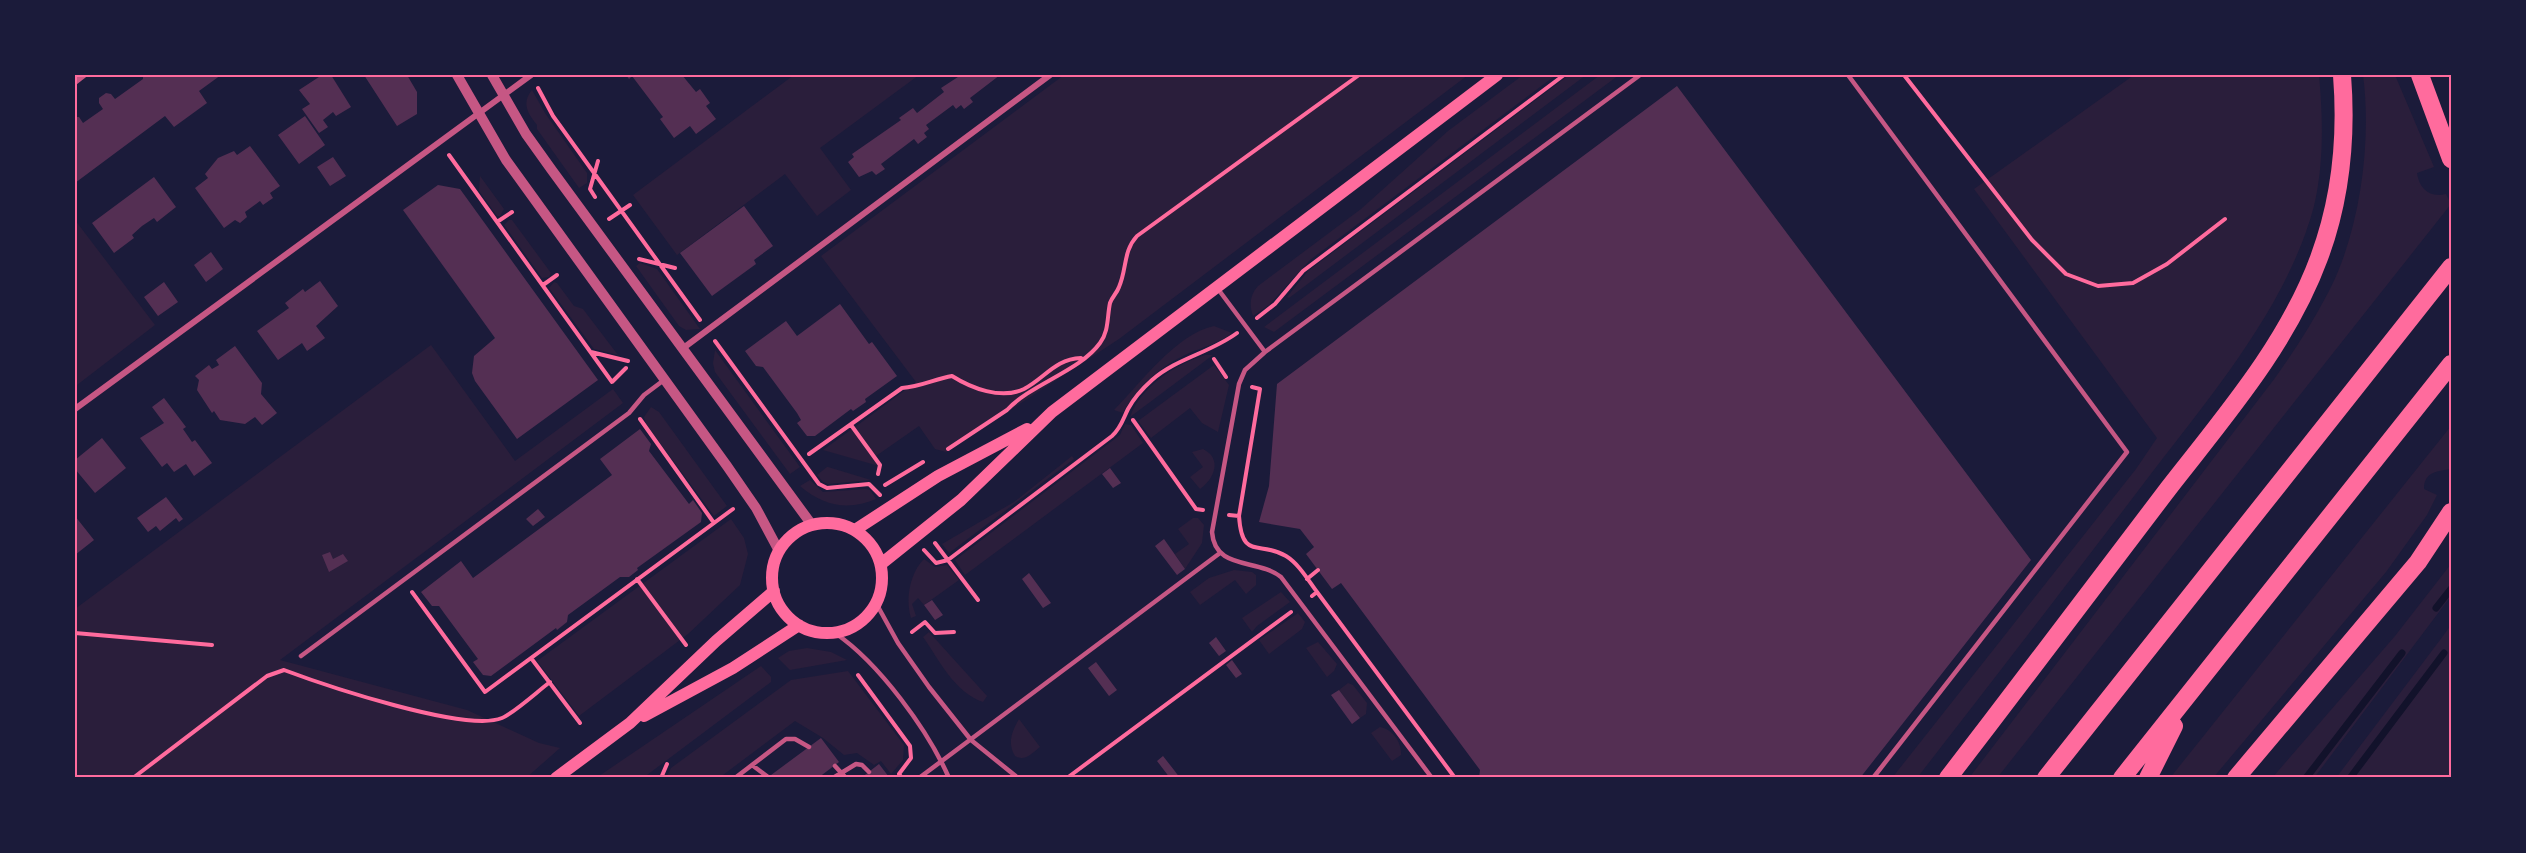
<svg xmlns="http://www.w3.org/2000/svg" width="2526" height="853" font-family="'DM Sans',sans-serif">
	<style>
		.green { fill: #2a1e3b }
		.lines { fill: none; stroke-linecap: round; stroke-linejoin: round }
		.stream { stroke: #12122b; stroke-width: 7 }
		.building { fill: #542f53 }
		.path { stroke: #ff6b9d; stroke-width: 4 }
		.service { stroke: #c65784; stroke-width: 4.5 }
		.minor { stroke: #c65784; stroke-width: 6 }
		.tertiary { stroke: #c65784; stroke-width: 10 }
		.secondary { stroke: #ff6b9d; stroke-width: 12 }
		.motorway { stroke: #ff6b9d; stroke-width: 18 }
		.neatline { fill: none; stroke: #ff6b9d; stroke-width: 2 }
	</style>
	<rect width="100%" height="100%" fill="#1b1b3a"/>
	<!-- green -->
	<path class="green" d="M794 75H919L820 148 851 190 817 216 785 174 677 255 633 195Z
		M1064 75H1468L1119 339 946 452 935 449 919 426 876 456 855 427 916 382 821 256Z
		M1523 75H1556L1310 260 1269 305 1253 316C1249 305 1250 295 1258 286L1361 209 1448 131Z
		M1569 75H1586L1289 298 1287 297 1308 271Z
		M1600 75H1619L1274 332 1264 327Z
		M2134 75H2319C2323 117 2324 165 2314 206 2287 308 2207 400 2144 483 2069 582 1993 680 1917 778H1892L2136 469 2157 438 1974 189Z
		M2363 75H2395L2434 167 2417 173C2419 189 2430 198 2446 194L2451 204 1997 778H1969L2275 378C2295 350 2313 322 2329 291 2360 231 2372 142 2363 75Z
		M532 90 545 113 587 173V183L579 188 537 129V125C528 114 521 103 532 90Z
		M480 176 504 209 500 216H497L479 191Z
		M75 220 155 325 77 385 75 382Z
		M509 220H512L551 273 549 277 542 278 504 225Z
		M640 263 657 269 700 329 686 330 679 326 636 266Z
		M554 282 557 283 574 306 583 309 618 355 594 349 549 288Z
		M1214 326 1232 333C1220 342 1208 346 1194 351 1164 363 1138 385 1123 413L1114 410C1140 384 1176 334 1214 326Z
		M431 345 515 461 613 389 623 403 280 660 467 710 539 743 560 748 526 778H75V609Z
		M715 350 800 467 790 474 715 372 713 363Z
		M1205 355H1213L1130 417C1141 386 1175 365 1205 355Z
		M1214 365 1229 385 1218 432 1202 423 1190 408 1151 438 1138 421Z
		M651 407 659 412 727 506 714 516 646 424 644 417Z
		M1125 424 1131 425 1143 443 965 575 955 560 1120 435Z
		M2451 426V469C2439 471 2424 471 2424 489L2437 495 2427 515 2386 572 2213 778H2170Z
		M852 429 879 466 823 450Z
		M1203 449C1223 459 1214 479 1200 489L1190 477 1203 467 1192 452Z
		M1072 456 1074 459 949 553 942 544 1014 502Z
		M827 467H828L871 480 828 484 823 482 817 475Z
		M810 480 823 492 865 489 870 490 876 499C849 511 823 506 800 486Z
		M1193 518H1198L1204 525 1202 543 1185 569 1175 554 1189 544 1178 529Z
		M731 519 744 538 748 554 740 585 688 634 579 716 537 661Z
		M924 559 935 567 947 565 959 580 924 605 918 598 912 604 916 616 911 618C905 599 910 573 924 559Z
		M2451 564V596L2314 778H2272L2395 636Z
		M1234 570 1252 572 1256 575V585L1246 594 1235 580 1200 605 1190 592 1209 578Z
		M1281 592 1290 602 1257 626 1252 632 1242 618Z
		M1298 613 1305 622 1302 629 1269 654 1259 640Z
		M2451 625V778H2336L2440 640Z
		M929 632 987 696 983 702C954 692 940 661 923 637Z
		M1318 642 1337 664 1334 671 1327 677 1306 648Z
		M807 648 831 652 847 660 790 670 778 658 789 651Z
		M761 666 771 677V682L643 778H596Z
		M848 671 904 745 903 760 891 774 881 761 874 765 857 753 844 755 823 738 795 721 719 778H666L671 768 791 680Z
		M1348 683 1353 685 1367 703 1366 714 1360 718 1339 690Z
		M1019 719 1040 747C1032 753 1025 762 1015 756 1007 743 1012 731 1019 719Z
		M1380 727C1392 729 1402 742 1401 755L1392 761 1371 733Z"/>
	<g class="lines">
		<!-- stream -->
		<path class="stream" d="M2436 608 2451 589
			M2306 778 2402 653
			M2350 778 2444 653"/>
	</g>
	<!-- building -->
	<path class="building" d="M143 75H221L199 91 207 103 174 127 165 116 75 183V117H79L83 123 103 109 99 103V98L106 93 111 94 115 99 143 79Z
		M322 75H331L351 107 336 116 333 112 323 120 328 127 319 133 302 109 310 104 299 90Z
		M364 75H407L417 92V114L397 126Z
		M626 75H682L696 92 700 89 710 103 706 106 716 119 696 134 690 126 674 138 660 119 663 117 632 76 629 79Z
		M961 75H1000L970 98 973 102 964 109 961 105 956 109 953 105 926 125 929 129 924 133 927 137 918 144 914 139 881 164 885 169 876 175 872 171 859 177 848 162 854 157 852 154 901 120 899 118 913 108 917 113 944 92 941 88Z
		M1677 86 2031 560 1860 778H1479L1480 770 1341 583 1332 589 1306 554 1314 547 1300 529 1259 522 1269 486 1277 384Z
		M305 116 325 145 299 164 278 135Z
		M250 146 280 186 270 193 273 198 263 205 260 201 245 212 247 217 240 223 235 220 224 228 195 188 208 178 205 174 218 158 234 151 237 155Z
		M333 157 346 176 330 186 317 167Z
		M154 177 176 207 157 222 154 218 142 226 132 235 134 238 114 253 92 223Z
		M438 185 460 189 598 380 517 439 475 381 472 373 474 356 495 338 403 210Z
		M744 206 773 246 754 260 756 264 712 296 680 253Z
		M211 252 223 269 206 282 194 265Z
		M320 281 338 306 316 326 325 338 307 351 302 343 278 360 257 331 289 308 285 303 303 289 305 292Z
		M164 282 178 302 158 316 144 297Z
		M840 304 869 344 872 342 897 376 865 399 866 402 853 411 851 409 815 436H807L797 423 801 420 797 413 763 367 756 366 745 351 786 321 797 336Z
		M235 346 262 383 261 394 277 413 262 425 255 417 245 424 220 420 214 411 212 413 197 390 199 380 195 376 209 365 212 369 219 365 216 360Z
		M164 398 186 427 183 429 192 442 195 440 212 463 194 476 186 464 174 472 167 463 162 467 140 438 164 423 152 407Z
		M640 429 651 444 649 451 689 504 693 500 702 513 701 522 637 568 638 570 629 577H620L568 615 567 622 557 630 556 628 491 676 483 675 473 662 478 659 444 613 439 606H432L421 592 461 561 473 578 612 475 600 459Z
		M102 438 126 468 95 493 75 469V460Z
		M1110 468 1121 483 1113 488 1102 474Z
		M166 497 183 519 179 522 176 518 160 531 156 526 148 532 137 518Z
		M538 509 545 517 533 526 526 519Z
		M75 516 94 540 75 555Z
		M1164 539 1185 569 1177 575 1155 546Z
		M330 552 333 559 343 554 348 561 329 572 322 555Z
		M1029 573 1051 603 1043 608 1022 579Z
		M932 600 943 615 935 620 924 605Z
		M1216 637 1226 651 1219 656 1209 643Z
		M1232 660 1242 674 1236 678 1226 665Z
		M1096 662 1117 690 1109 696 1088 668Z
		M1339 690 1360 718 1352 724 1331 695Z
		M821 738 839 762 818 778H767Z
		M1163 756 1174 770 1180 778H1170L1157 761Z
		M879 764 889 777 861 778Z"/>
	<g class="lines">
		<!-- path -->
		<path class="path" d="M1904 75 2032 240 2066 274 2098 286 2133 283 2167 264 2225 219
			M538 88 553 116 700 320
			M449 155 612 382 626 368
			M595 197 590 189 598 161
			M609 219 630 205
			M497 222 512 212
			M639 259 675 268
			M543 285 557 275
			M1257 318 1275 304 1303 271 1564 75
			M715 341 819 484 827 488 869 484 880 495
			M591 352 628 361
			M1214 359 1226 377
			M640 419 714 523
			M1133 420 1196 509 1203 510
			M851 425 880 465 878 474
			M948 449 1007 410C1031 384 1080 371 1100 343 1109 331 1107 317 1110 303 1112 297 1117 293 1119 287 1127 269 1123 251 1137 236L1359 75
			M809 454 902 388C920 387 935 379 952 376 971 388 1001 400 1024 389 1045 378 1055 359 1081 358
			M885 485 923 462
			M1229 515 1239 516C1242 561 1259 540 1286 556 1299 564 1308 580 1317 592L1312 596
			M1239 516 1260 389 1252 387
			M935 543 978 600
			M924 550 936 563 948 560 1112 436C1121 428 1123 419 1128 409 1134 398 1143 388 1152 380 1177 358 1210 353 1237 333
			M637 579 686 645
			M1307 579 1318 570
			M412 592 485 692 733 509
			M1317 592 1455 778
			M912 632 925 622 935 633 954 632
			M75 633 212 645
			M531 658 580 723
			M858 675 910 746 911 758 899 774 902 778
			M133 778 267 676 284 670C324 685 466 733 502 718 514 713 538 691 550 682
			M661 778 667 764
			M1067 778 1291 612"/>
		<!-- service -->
		<path class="service" d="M1848 75 2127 452 1873 778
			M1218 289 1265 352
			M876 603 898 643 929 687 971 740 1018 778
			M835 633C879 663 928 730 949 778
			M301 656 629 413 644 395 664 380
			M752 765 768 777
			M835 766 846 778
			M735 778 786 739H795L809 747
			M833 778 856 764 862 765 869 772
			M919 778 1220 553
			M1432 778 1281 577C1257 558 1215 571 1212 532L1239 384 1245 370 1265 352 1640 75"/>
		<!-- minor -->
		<path class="minor" d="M75 82 84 75
			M682 349 1050 75
			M75 409 531 75"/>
		<!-- tertiary -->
		<path class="tertiary" d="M457 75 506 160 727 466 756 508 779 551
			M492 75 526 134 551 169 812 525"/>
		<!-- secondary -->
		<path class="secondary" d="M772 578a55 55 0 1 1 110 0a55 55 0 1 1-110 0Z
			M855 530 938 476 1027 429
			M881 564 961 500 1052 412 1497 75
			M644 716 733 668 799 625
			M556 778 630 723 716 641 774 591"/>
		<!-- motorway -->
		<path class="motorway" d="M2420 75 2451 159
			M1948 778C2022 682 2095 585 2168 489 2224 417 2287 345 2319 258 2341 199 2347 138 2342 75
			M2046 778 2451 267
			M2122 778 2451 364
			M2148 778 2174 726
			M2236 778 2418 562 2451 512"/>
	</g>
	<!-- border -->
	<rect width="2526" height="853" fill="none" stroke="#1b1b3a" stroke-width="153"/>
	<rect x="76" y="76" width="2374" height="700" class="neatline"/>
</svg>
